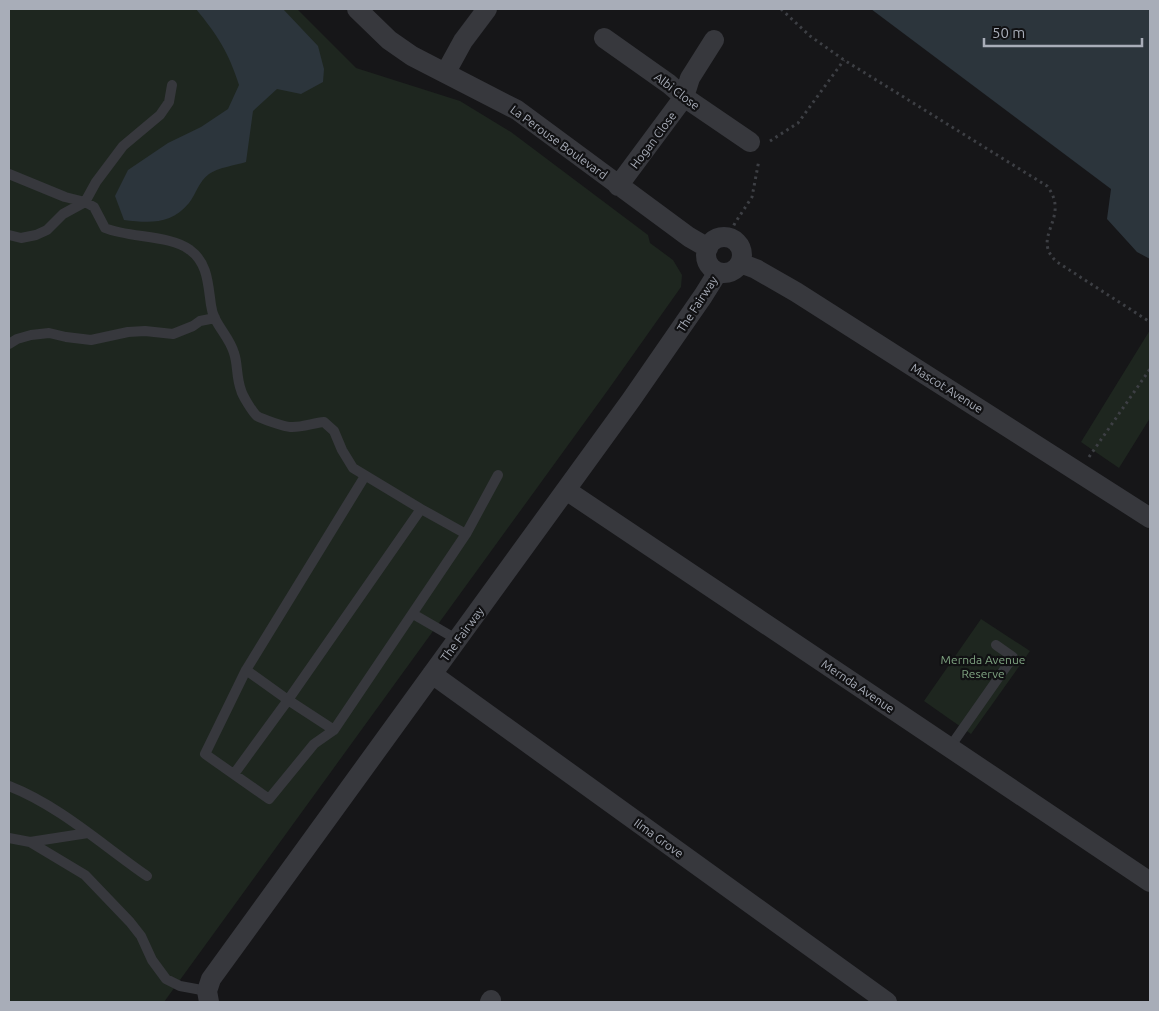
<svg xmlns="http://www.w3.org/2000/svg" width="1159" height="1011" font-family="Ubuntu,sans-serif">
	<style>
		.green { fill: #1e261f }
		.water { fill: #2c353c }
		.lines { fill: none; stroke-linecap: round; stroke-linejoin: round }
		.path { stroke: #3d3f44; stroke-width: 3; stroke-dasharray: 2.5 4; stroke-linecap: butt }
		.service { stroke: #37383d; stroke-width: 10 }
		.minor { stroke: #37383d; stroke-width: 20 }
		.labels { text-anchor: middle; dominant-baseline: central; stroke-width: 4.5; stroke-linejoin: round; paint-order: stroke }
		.street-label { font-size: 12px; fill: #a8adb8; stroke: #111113 }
		.park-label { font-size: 12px; fill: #7fa381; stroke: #111113 }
	</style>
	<rect width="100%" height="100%" fill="#161618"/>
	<!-- green -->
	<path class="green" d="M9 9H297L356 68 460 101 511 132 648 235 650 243 673 260 682 275 681 287 608 390 164 1002H9Z
		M1150 330V418L1119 468 1081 442Z
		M981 619 1030 651 971 734 924 701Z"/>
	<!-- water -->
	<path class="water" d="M196 9H283L318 46 324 69 323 82 301 94 277 89 253 111 246 162C236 165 217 168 209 174 199 181 196 194 189 203 171 225 149 223 124 220L115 196 128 170 168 143 201 127 228 109 239 85C228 51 218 36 196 9Z
		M871 9H1150V259L1137 252 1107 219 1111 189Z"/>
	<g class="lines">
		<!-- path -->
		<path class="path" d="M781 9 810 36 844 60 1047 186C1072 218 1029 237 1057 262L1150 322
			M770 141 798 123 844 60
			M728 237 735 223 752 197 759 160
			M1089 457 1150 369"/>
		<!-- service -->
		<path class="service" d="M9 174 65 197 85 202 94 207 105 228C129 238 171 235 190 250 208 263 208 285 211 305 213 324 229 335 234 353 238 364 236 377 241 390 242 395 253 413 257 416 262 419 285 427 290 427 301 428 313 423 324 422L334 431 342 450 353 468 421 509 466 534
			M9 235 21 238 36 235 47 230 63 214 85 202 96 182 123 146 160 115 169 102 172 85
			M9 344 17 339 31 335 49 333 66 337 91 340 128 332 145 331 173 334 193 326 200 321 215 318
			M365 476 246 670 205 754 269 799 314 744 334 730 466 534 498 475
			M413 614 458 640
			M334 730 288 700 421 509
			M950 747 1013 657 996 645
			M234 774 288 700 246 670
			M9 786C60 806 102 845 147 876
			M9 838 30 842 88 833
			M30 842 85 875 130 922 141 936 152 960 166 979 180 986 207 991"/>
		<!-- minor -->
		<path class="minor" d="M357 9 389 40 412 56 517 110 689 237 708 248
			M604 38 669 84 684 97 750 142
			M446 72 463 41 487 9
			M618 186 684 97 690 78 714 40
			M706 255a18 18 0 1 1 36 0a18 18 0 1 1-36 0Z
			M740 263 756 269 796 292 1150 518
			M566 490 1150 882
			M432 674 887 1002
			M209 1002 207 991 211 979 631 400 703 296 718 272
			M490 1002 491 1000"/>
	</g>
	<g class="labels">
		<!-- street labels -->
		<g class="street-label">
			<text transform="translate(677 91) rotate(37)">Albi Close</text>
			<text transform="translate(653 140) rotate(-53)">Hogan Close</text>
			<text transform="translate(559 142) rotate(36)">La Perouse Boulevard</text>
			<text transform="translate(697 304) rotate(-57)">The Fairway</text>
			<text transform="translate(947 388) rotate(32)">Mascot Avenue</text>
			<text transform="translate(462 634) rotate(-54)">The Fairway</text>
			<text transform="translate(858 686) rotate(34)">Mernda Avenue</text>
			<text transform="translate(659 838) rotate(36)">Ilma Grove</text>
		</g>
		<!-- park labels -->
		<g class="park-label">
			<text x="983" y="659">Mernda Avenue<tspan x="983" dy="14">Reserve</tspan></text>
		</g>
	</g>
	<!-- border -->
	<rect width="1159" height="1011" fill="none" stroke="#a8adb8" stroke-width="20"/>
	<!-- scale -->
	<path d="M984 38v8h158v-8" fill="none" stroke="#a8adb8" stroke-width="2.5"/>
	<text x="992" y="38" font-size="15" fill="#a8adb8" stroke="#111113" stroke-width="4" paint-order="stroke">50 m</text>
</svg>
